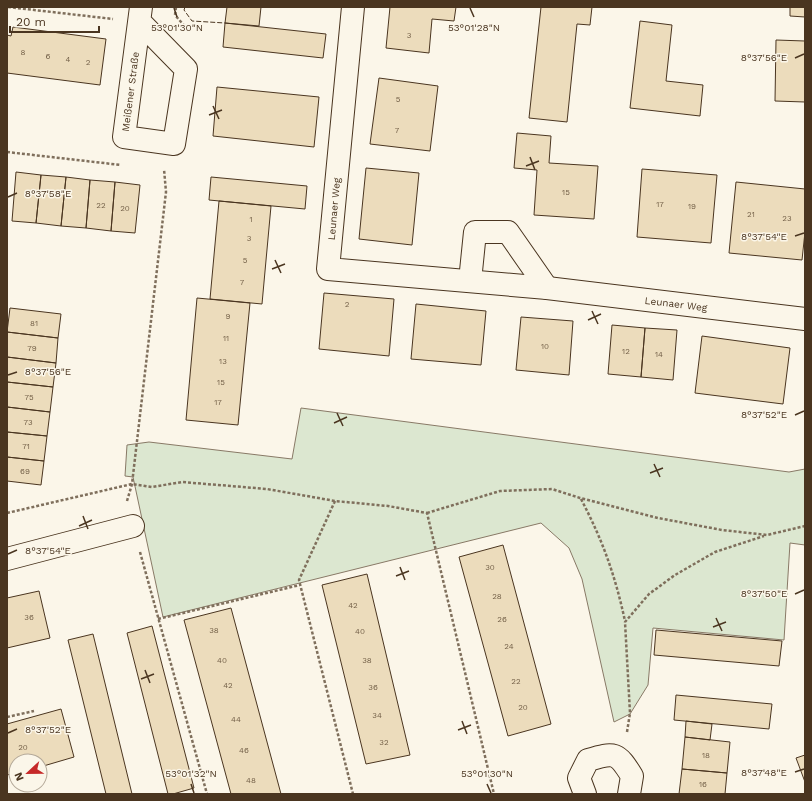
<svg xmlns="http://www.w3.org/2000/svg" width="812" height="801" font-family="'Work Sans',sans-serif">
	<style>
		.green { fill: #dce7d0; stroke: #887966 }
		.building { fill: #ecdcbc; stroke: #4a3520 }
		.lines { fill: none; stroke-linecap: round; stroke-linejoin: round }
		.minor-casing { stroke: #4a3520; stroke-width: 24 }
		.path { stroke: #7f6f5c; stroke-width: 2.5; stroke-dasharray: 3 2; stroke-linecap: butt }
		.minor { stroke: #fbf6e9; stroke-width: 22 }
		.fence { stroke: #4a3520; stroke-width: 1; stroke-dasharray: 5 2; stroke-linecap: butt }
		.ticks { fill: none; stroke: #4a3520; stroke-width: 1.5 }
		.labels { text-anchor: middle; dominant-baseline: central; stroke-width: 3; stroke-linejoin: round; paint-order: stroke }
		.number-label { font-size: 8px; fill: #725f47 }
		.street-label { font-size: 10px; fill: #4a3520; stroke: #fbf6e9 }
		.ticks-label { font-size: 10px; text-anchor: middle; fill: #4a3520; stroke: #fbf6e9; stroke-width: 3; stroke-linejoin: round; paint-order: stroke }
	</style>
	<rect width="100%" height="100%" fill="#fbf6e9"/>
	<!-- green -->
	<path class="green" d="M301 408 789 472 805 469V545L790 543 784 640 653 628 648 685 630 714 614 722 582 579 569 548 541 523 163 617 133 477 125 476 127 445 149 442 292 459Z"/>
	<!-- building -->
	<path class="building" d="M227 7H261L259 26 225 23Z
		M390 7H456L454 21 432 19 429 53 386 48Z
		M541 7H592L590 25 577 24 567 122 529 118Z
		M790 7H805V17L790 16Z
		M640 21 672 25 666 81 703 85 700 116 630 108Z
		M225 23 326 34 323 58 223 47Z
		M13 27 106 39 100 85 7 73V35L11 36Z
		M776 40 805 41V102L775 101Z
		M379 78 438 86 430 151 370 144Z
		M217 87 319 97 314 147 213 136Z
		M517 133 551 136 549 163 598 166 594 219 534 215 537 170 514 168Z
		M366 168 419 173 412 245 359 239Z
		M642 169 717 175 711 243 637 237Z
		M16 172 41 175 36 223 12 221Z
		M41 175 66 177 61 226 36 223Z
		M66 177 90 180 86 228 61 226Z
		M211 177 307 186 305 209 209 200Z
		M90 180 115 182 111 231 86 228Z
		M115 182 140 185 135 233 111 231Z
		M736 182 805 189V232L802 260 729 253Z
		M219 201 271 206 262 304 210 299Z
		M324 293 394 299 389 356 319 349Z
		M197 298 250 303 238 425 186 420Z
		M416 304 486 311 481 365 411 359Z
		M10 308 61 314 58 338 7 332Z
		M521 317 573 321 569 375 516 370Z
		M612 325 645 328 641 377 608 374Z
		M645 328 677 330 673 380 641 377Z
		M7 332 58 338 56 363 7 357Z
		M702 336 790 348 783 404 695 393Z
		M7 357 56 363 53 387 7 382Z
		M7 382 53 387 50 412 7 407Z
		M7 407 50 412 47 436 7 432Z
		M7 432 47 436 44 461 7 457Z
		M7 457 44 461 41 485 7 481Z
		M503 545 551 724 508 736 459 557Z
		M367 574 410 755 366 764 322 585Z
		M39 591 50 638 7 648V598Z
		M231 608 281 794H231L184 620Z
		M152 626 194 788 173 794H168L127 633Z
		M656 630 782 641 779 666 654 655Z
		M93 634 132 794H106L68 640Z
		M676 695 772 704 769 729 674 720Z
		M61 709 74 757 40 767V761H16V773L7 775V724Z
		M686 721 712 724 710 740 685 737Z
		M685 737 730 742 727 773 682 769Z
		M805 755V782L796 758Z
		M682 769 727 773 725 794H679Z"/>
	<g class="lines">
		<defs>
			<g id="minor">
				<path id="s1" d="M353 7 328 269 547 288 805 319"/>
				<path id="s2" d="M140 22 186 69 174 144 124 137 141 7"/>
				<path d="M470 281 475 232H508L547 288"/>
				<path d="M7 559 133 526"/>
				<path d="M585 794 579 778 588 760C615 752 617 752 632 776L629 794"/>
			</g>
		</defs>
		<!-- minor casing -->
		<use href="#minor" class="minor-casing"/>
		<!-- path -->
		<path class="path" d="M8 7 113 19
			M176 7 175 15 188 30
			M7 152 121 165
			M581 499C603 541 615 575 625 621
			M127 501 132 484 166 192 164 169
			M335 501 299 580 353 794
			M7 513 132 484 152 487 182 482 267 489 335 501 388 506 427 513 494 794
			M427 513 500 491 552 489 580 498 658 518 722 530 767 535 805 526
			M140 552 207 794
			M158 619 300 585
			M7 717 34 711
			M627 732 630 713 625 622 649 594 675 575 715 552 764 536"/>
		<!-- minor -->
		<use href="#minor" class="minor"/>
		<!-- fence -->
		<path class="fence" d="M185 7 184 10 192 21 225 23"/>
	</g>
	<!-- ticks -->
	<path class="ticks" d="M174 8 177 17M470 8 474 17M795 58 804 54M213 106 219 119M209 115 222 110M530 157 535 170M526 166 539 161M8 197 17 193M795 236 804 233M275 260 281 273M272 269 285 264M592 311 598 324M588 320 601 314M8 375 17 372M337 413 343 426M795 415 804 411M334 423 347 417M654 464 660 477M650 473 663 468M83 516 88 529M79 526 92 520M8 554 17 550M400 567 405 580M396 576 409 571M795 594 804 590M716 618 722 631M713 627 726 622M145 670 150 683M141 679 154 674M462 721 467 734M458 730 471 725M8 733 17 729M795 772 804 769M191 784 194 793M487 784 491 793"/>
	<g class="labels">
		<!-- number labels -->
		<g class="number-label">
			<text x="409" y="35">3</text>
			<text x="23" y="52">8</text>
			<text x="48" y="56">6</text>
			<text x="68" y="59">4</text>
			<text x="88" y="62">2</text>
			<text x="398" y="99">5</text>
			<text x="397" y="130">7</text>
			<text x="566" y="192">15</text>
			<text x="660" y="204">17</text>
			<text x="101" y="205">22</text>
			<text x="692" y="206">19</text>
			<text x="125" y="208">20</text>
			<text x="751" y="214">21</text>
			<text x="787" y="218">23</text>
			<text x="251" y="219">1</text>
			<text x="249" y="238">3</text>
			<text x="245" y="260">5</text>
			<text x="242" y="282">7</text>
			<text x="347" y="304">2</text>
			<text x="228" y="316">9</text>
			<text x="34" y="323">81</text>
			<text x="226" y="338">11</text>
			<text x="545" y="346">10</text>
			<text x="32" y="348">79</text>
			<text x="626" y="351">12</text>
			<text x="659" y="354">14</text>
			<text x="223" y="361">13</text>
			<text x="221" y="382">15</text>
			<text x="29" y="397">75</text>
			<text x="218" y="402">17</text>
			<text x="28" y="422">73</text>
			<text x="26" y="446">71</text>
			<text x="25" y="471">69</text>
			<text x="490" y="567">30</text>
			<text x="497" y="596">28</text>
			<text x="353" y="605">42</text>
			<text x="29" y="617">36</text>
			<text x="502" y="619">26</text>
			<text x="214" y="630">38</text>
			<text x="360" y="631">40</text>
			<text x="509" y="646">24</text>
			<text x="222" y="660">40</text>
			<text x="367" y="660">38</text>
			<text x="516" y="681">22</text>
			<text x="228" y="685">42</text>
			<text x="373" y="687">36</text>
			<text x="523" y="707">20</text>
			<text x="377" y="715">34</text>
			<text x="236" y="719">44</text>
			<text x="384" y="742">32</text>
			<text x="23" y="747">20</text>
			<text x="244" y="750">46</text>
			<text x="706" y="755">18</text>
			<text x="251" y="780">48</text>
			<text x="703" y="784">16</text>
		</g>
		<!-- street labels -->
		<g class="street-label">
			<text stroke="none"><textPath href="#s2" startOffset="238">Meißener Straße</textPath></text>
			<text transform="translate(334 209) rotate(-85)">Leunaer Weg</text>
			<text stroke="none"><textPath href="#s1" startOffset="613">Leunaer Weg</textPath></text>
		</g>
	</g>
	<g class="ticks-label">
		<text x="177" y="31">53°01'30"N</text>
		<text x="474" y="31">53°01'28"N</text>
		<text x="764" y="61">8°37'56"E</text>
		<text x="48" y="197">8°37'58"E</text>
		<text x="764" y="240">8°37'54"E</text>
		<text x="48" y="375">8°37'56"E</text>
		<text x="764" y="418">8°37'52"E</text>
		<text x="48" y="554">8°37'54"E</text>
		<text x="764" y="597">8°37'50"E</text>
		<text x="48" y="733">8°37'52"E</text>
		<text x="764" y="776">8°37'48"E</text>
		<text x="191" y="777">53°01'32"N</text>
		<text x="487" y="777">53°01'30"N</text>
	</g>
	<!-- border -->
	<rect width="812" height="801" fill="none" stroke="#4a3520" stroke-width="16"/>
	<!-- north arrow -->
	<g transform="translate(28 773) rotate(248)"><circle r="19" fill="#fbf6e9" stroke="#b4a999"/>
	<path d="M0-3L7 15L0 10L-7 15Z" fill="#c62828"/>
	<text y="-6" font-size="11" font-weight="bold" text-anchor="middle" fill="#4a3520">N</text>
	</g>
	<!-- scale -->
	<path d="M10 26v6h89v-6" fill="none" stroke="#4a3520" stroke-width="2"/>
	<text x="16" y="26" font-size="12" fill="#4a3520" stroke="#fbf6e9" stroke-width="3" paint-order="stroke">20 m</text>
</svg>
